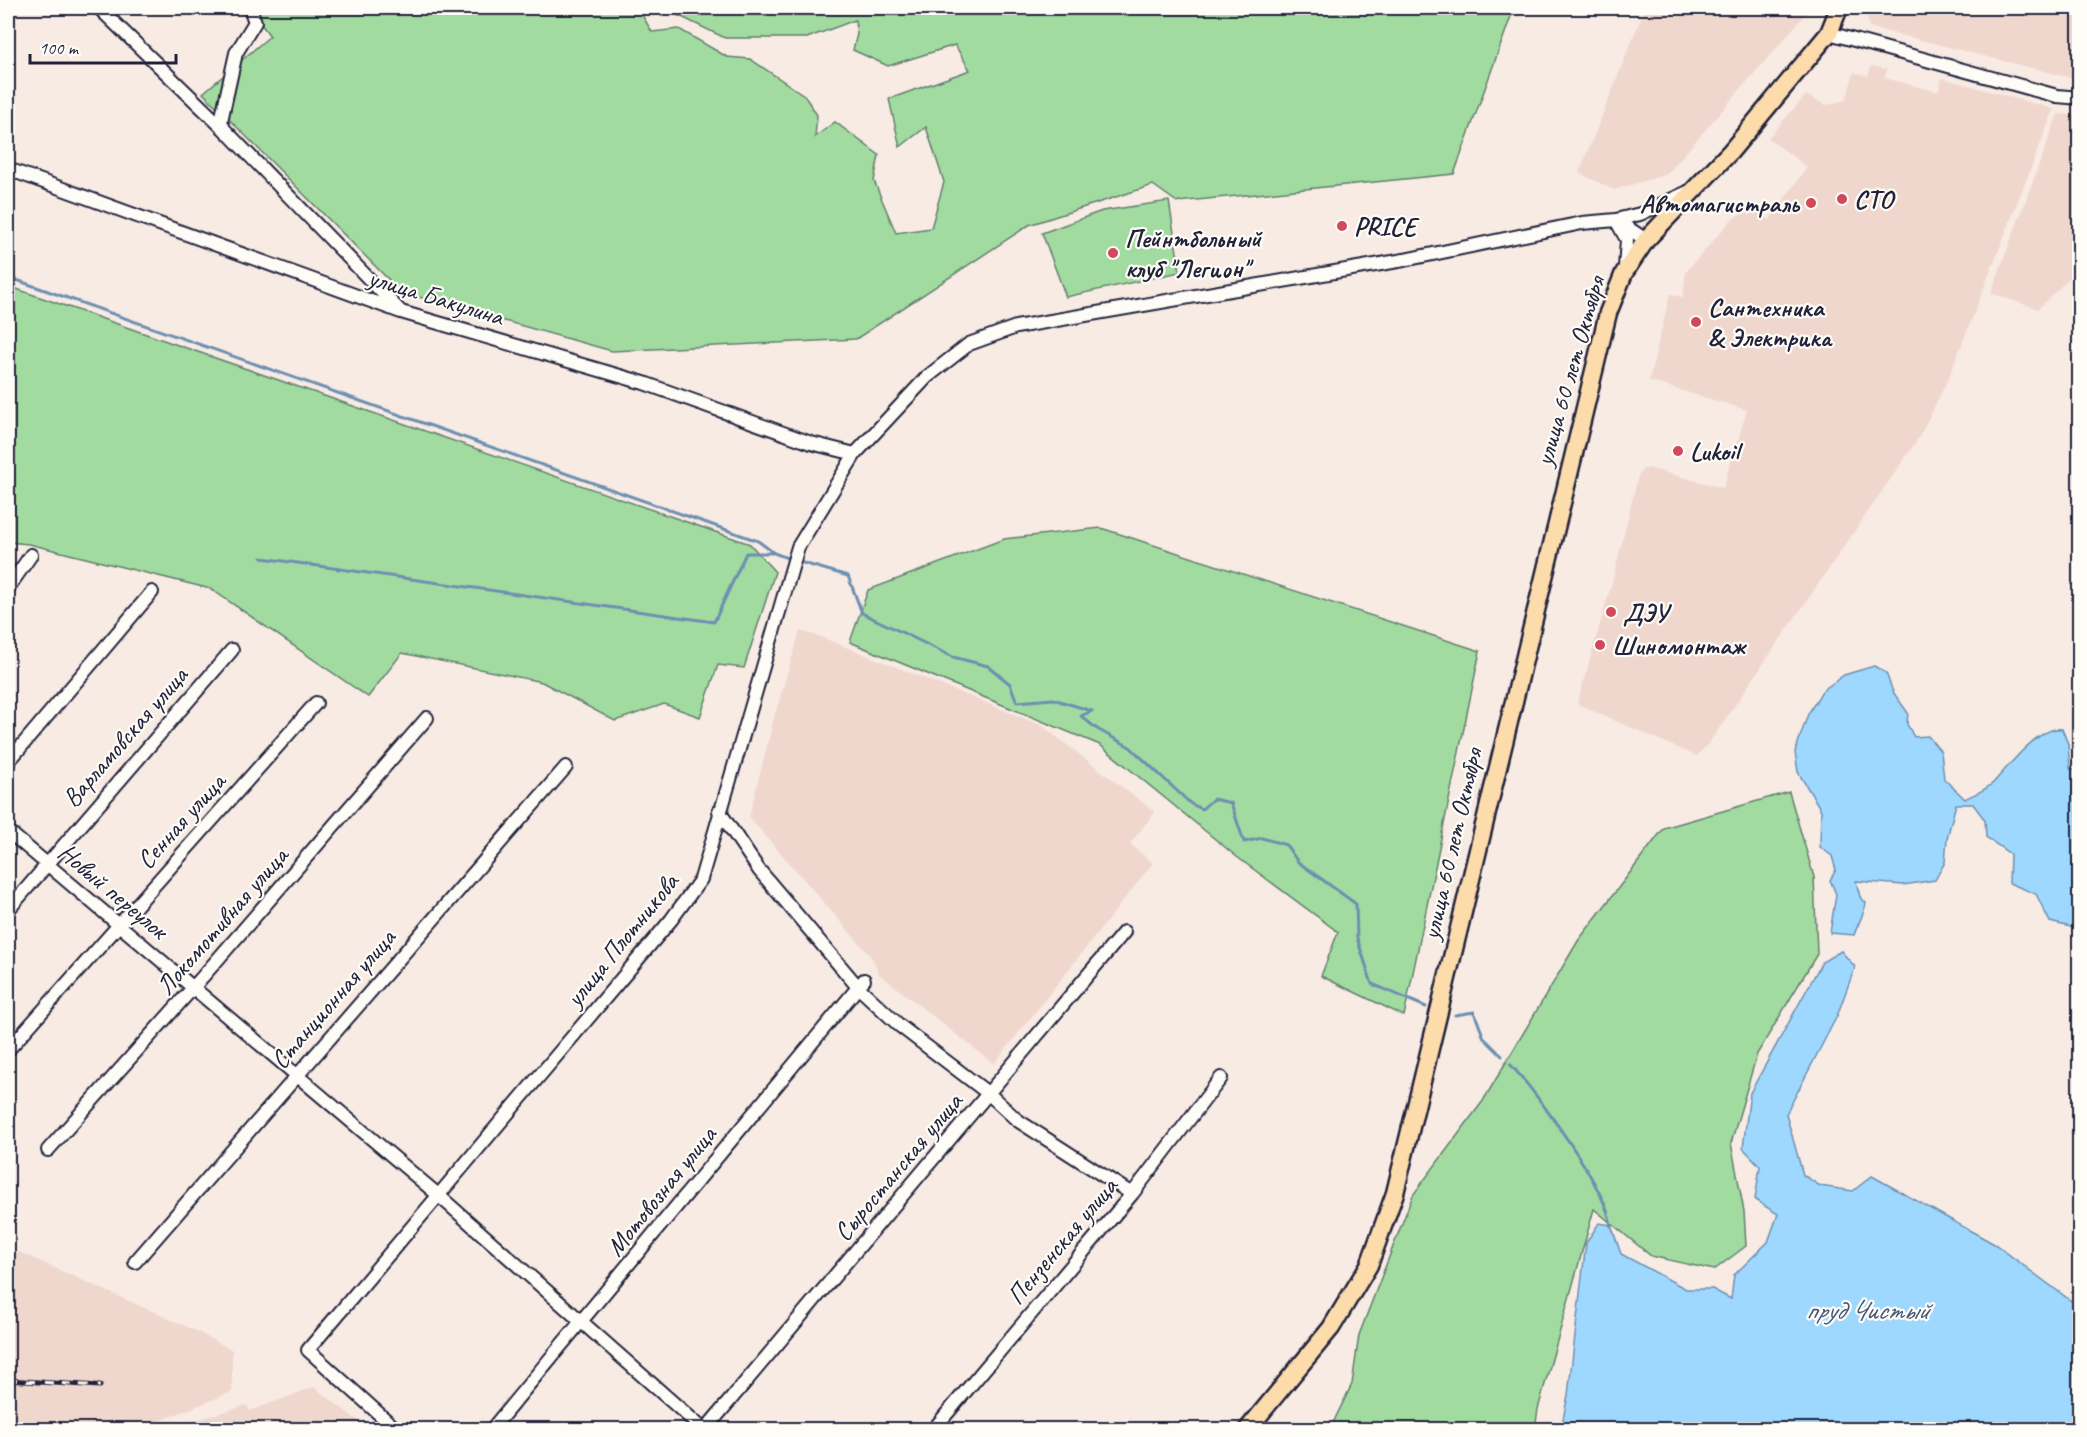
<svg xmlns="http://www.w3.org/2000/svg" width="2087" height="1437" font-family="Caveat,sans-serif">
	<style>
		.built { fill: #f0d7ce }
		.green { fill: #a2dba0; stroke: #627e6e; stroke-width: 1.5 }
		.water { fill: #9fd8ff; stroke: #6d8fb1; stroke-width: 1.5 }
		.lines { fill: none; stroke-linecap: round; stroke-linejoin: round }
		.stream { stroke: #6d8fb1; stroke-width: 3 }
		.minor-casing { stroke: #22223b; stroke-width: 16 }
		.major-casing { stroke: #22223b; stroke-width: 21 }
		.minor { stroke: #fdfcf7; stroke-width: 12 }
		.major { stroke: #fddcac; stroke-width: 16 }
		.rail-casing { stroke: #22223b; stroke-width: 5 }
		.rail { stroke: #fdfcf7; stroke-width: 3; stroke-dasharray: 9; stroke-linecap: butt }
		.poi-dot { fill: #d1495b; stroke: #fdfcf7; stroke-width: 2 }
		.labels { text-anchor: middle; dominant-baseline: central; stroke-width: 4.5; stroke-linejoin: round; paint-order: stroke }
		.poi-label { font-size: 26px; font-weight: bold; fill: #22223b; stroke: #fdfcf7; text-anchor: start }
		.street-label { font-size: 26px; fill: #22223b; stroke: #fdfcf7 }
		.water-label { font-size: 27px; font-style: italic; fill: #485976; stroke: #fdfcf7 }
	</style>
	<rect width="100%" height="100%" fill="#f7ebe4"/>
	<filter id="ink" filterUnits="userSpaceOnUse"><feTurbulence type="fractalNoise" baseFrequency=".0167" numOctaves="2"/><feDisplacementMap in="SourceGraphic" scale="12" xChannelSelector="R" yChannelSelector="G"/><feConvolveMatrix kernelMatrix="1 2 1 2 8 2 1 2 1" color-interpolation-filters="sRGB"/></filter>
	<g filter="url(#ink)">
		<!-- built -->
		<path class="built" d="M1645 8H1811L1667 174 1614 190 1579 173Z
			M1866 8H2079V80L1869 27Z
			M1871 66 1887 69 1885 78 1938 92 1942 78 2054 109 1949 377 1918 439 1709 743 1696 756 1577 704 1613 579 1638 476 1642 470 1648 468 1723 488 1747 410 1649 381 1670 294 1683 297 1686 272 1732 219 1756 206 1769 220 1807 167 1768 138 1806 95 1826 105 1846 100 1854 72 1868 76Z
			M2058 114 2079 116V263L2076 271 2038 309 1991 293Z
			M800 631 821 637 1041 725 1155 812 1130 844 1153 863 994 1064 879 974 873 959 749 817 775 714Z
			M8 1252H19L192 1329 232 1350V1392L139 1429H8Z
			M314 1387 369 1429H167L247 1405 250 1411Z"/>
		<!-- green -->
		<path class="green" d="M249 8H638L652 32 679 29 727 57 750 59 804 95 817 115 815 137 835 122 879 155 874 181 896 233 931 228 944 182 926 127 900 147 889 99 970 70 955 45 888 66 853 50 857 34 855 20 807 38H725L663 8H1514L1454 174 1177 202 1153 185 1029 225 856 339 612 351 401 292 203 93 270 36Z
			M1169 201 1180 272 1066 297 1042 233 1102 211Z
			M8 286 750 544 775 572 744 668 718 665 700 717 664 704 615 721 542 682 402 653 368 697 211 589 29 544 8 542Z
			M1101 528 1480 651 1404 1016 1321 976 1338 932 1237 857 1100 745 850 642 868 590 1004 539Z
			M1789 792 1814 877 1817 954 1757 1054 1731 1143 1744 1211 1746 1246 1714 1270 1651 1256 1594 1209 1538 1409 1535 1429H1330L1352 1384 1359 1335 1413 1195 1483 1101 1578 941 1664 828Z"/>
		<!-- water -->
		<path class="water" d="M1874 666 1886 673 1893 692 1908 713 1907 724 1914 737 1928 736 1941 752 1944 779 1965 799C1974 794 1987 790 1994 782 2009 766 2038 726 2062 729L2068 744 2070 769 2079 768V929L2050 922 2036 894 2009 883 2010 854 1986 837 1985 820 1973 804H1956L1947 838 1945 862 1935 880 1903 885 1856 881 1860 897 1866 903C1864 915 1858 923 1854 935L1830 933 1836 894 1830 880 1836 870 1832 856 1820 847 1821 810 1798 772 1795 752 1808 714 1822 691 1844 675Z
			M1841 951 1855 967 1837 1016 1786 1114 1803 1175 1820 1186 1853 1191 1872 1176 1996 1245 2079 1307V1429H1561L1568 1395 1586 1243 1599 1223 1611 1225 1621 1254 1686 1289H1712L1731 1299 1734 1275 1768 1242 1778 1214 1755 1200 1760 1166 1743 1148 1750 1093 1822 962Z"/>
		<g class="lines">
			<!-- stream -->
			<path class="stream" d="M8 277 758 541 774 553 790 559
				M262 558 714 622 746 553H772
				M796 561 848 576 862 613 953 657 988 666 1010 684 1017 702 1053 699 1092 711 1081 716 1097 729 1130 747 1191 804 1202 809 1213 799 1231 803 1244 842 1262 838 1286 845 1298 862 1356 904 1357 938 1372 984 1426 1007
				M1455 1015 1474 1012 1484 1038 1502 1056
				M1510 1064C1538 1095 1606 1187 1611 1226"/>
			<defs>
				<path id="minor" d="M99 8 224 129 400 311
					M1829 33 2057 96 2080 98
					M224 129 221 121 236 53 255 22 250 8
					M8 169 401 312 644 383 811 443 855 454
					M1625 268 1627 240 1616 220 1640 214 1688 192
					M8 588 31 555
					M8 762 152 592
					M719 811 759 870 858 987 900 1026 989 1094 1017 1120 1132 1194
					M8 831 437 1194 704 1430
					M8 910 232 650
					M8 1050 316 703
					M48 1150 192 989 427 718
					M135 1262 566 767
					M397 1430 308 1350 671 920 701 879 798 547 855 454 927 377 969 344 1016 327 1404 260 1582 223 1616 220 1646 240
					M491 1430 864 980
					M705 1430 1124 932
					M933 1430 1132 1194 1221 1078"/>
				<path id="major" d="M1247 1430 1331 1328 1369 1265 1395 1193 1608 313 1624 273 1646 240 1731 151 1829 33 1839 8"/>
			</defs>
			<!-- minor casing -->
			<use href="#minor" class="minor-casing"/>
			<!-- major casing -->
			<use href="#major" class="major-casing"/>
			<!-- minor -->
			<use href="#minor" class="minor"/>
			<!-- major -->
			<use href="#major" class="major"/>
			<defs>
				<path id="rail" d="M8 1380 100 1386"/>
			</defs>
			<!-- rail casing -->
			<use href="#rail" class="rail-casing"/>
			<!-- rail -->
			<use href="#rail" class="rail"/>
		</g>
	</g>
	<!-- markers -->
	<g class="poi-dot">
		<circle cx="1842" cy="199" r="6"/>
		<circle cx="1811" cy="203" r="6"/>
		<circle cx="1342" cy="226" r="6"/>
		<circle cx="1113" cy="253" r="6"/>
		<circle cx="1696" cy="322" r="6"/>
		<circle cx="1678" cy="451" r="6"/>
		<circle cx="1611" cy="612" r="6"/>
		<circle cx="1600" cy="645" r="6"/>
	</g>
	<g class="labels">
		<!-- poi labels -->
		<g class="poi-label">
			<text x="1854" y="199">СТО</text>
			<text x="1799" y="203" text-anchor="end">Автомагистраль</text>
			<text x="1354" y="226">PRICE</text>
			<text x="1125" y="238">Пейнтбольный<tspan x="1125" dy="30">клуб "Легион"</tspan></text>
			<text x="1708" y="307">Сантехника<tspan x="1708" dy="30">&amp; Электрика</tspan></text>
			<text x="1690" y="451">Lukoil</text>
			<text x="1623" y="612">ДЭУ</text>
			<text x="1612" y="645">Шиномонтаж</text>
		</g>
		<!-- street labels -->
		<g class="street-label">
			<text transform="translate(436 297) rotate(17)">улица Бакулина</text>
			<text transform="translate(1570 371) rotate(-74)">улица 60 лет Октября</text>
			<text transform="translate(125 737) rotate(-49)">Варламовская улица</text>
			<text transform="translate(181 821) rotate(-48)">Сенная улица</text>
			<text transform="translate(1452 844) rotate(-77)">улица 60 лет Октября</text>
			<text transform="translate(113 891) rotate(40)">Новый переулок</text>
			<text transform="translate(222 921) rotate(-49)">Локомотивная улица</text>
			<text transform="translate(622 940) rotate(-51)">улица Плотникова</text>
			<text transform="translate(333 999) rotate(-49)">Станционная улица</text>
			<text transform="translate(898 1167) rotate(-50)">Сыростанская улица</text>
			<text transform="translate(661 1191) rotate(-51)">Мотовозная улица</text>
			<text transform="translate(1062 1241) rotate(-50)">Пензенская улица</text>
		</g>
		<!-- water labels -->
		<g class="water-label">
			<text x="1867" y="1310">пруд Чистый</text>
		</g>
	</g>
	<!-- margin -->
	<rect width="2087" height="1437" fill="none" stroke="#fdfcf7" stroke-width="30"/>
	<rect x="15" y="15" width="2057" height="1407" fill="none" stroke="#22223b" stroke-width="2" filter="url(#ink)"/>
	<!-- scale -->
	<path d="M30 54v9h146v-9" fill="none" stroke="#22223b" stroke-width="3"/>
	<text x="39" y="54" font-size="18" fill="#22223b" stroke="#fdfcf7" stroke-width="4.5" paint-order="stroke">100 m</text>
</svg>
